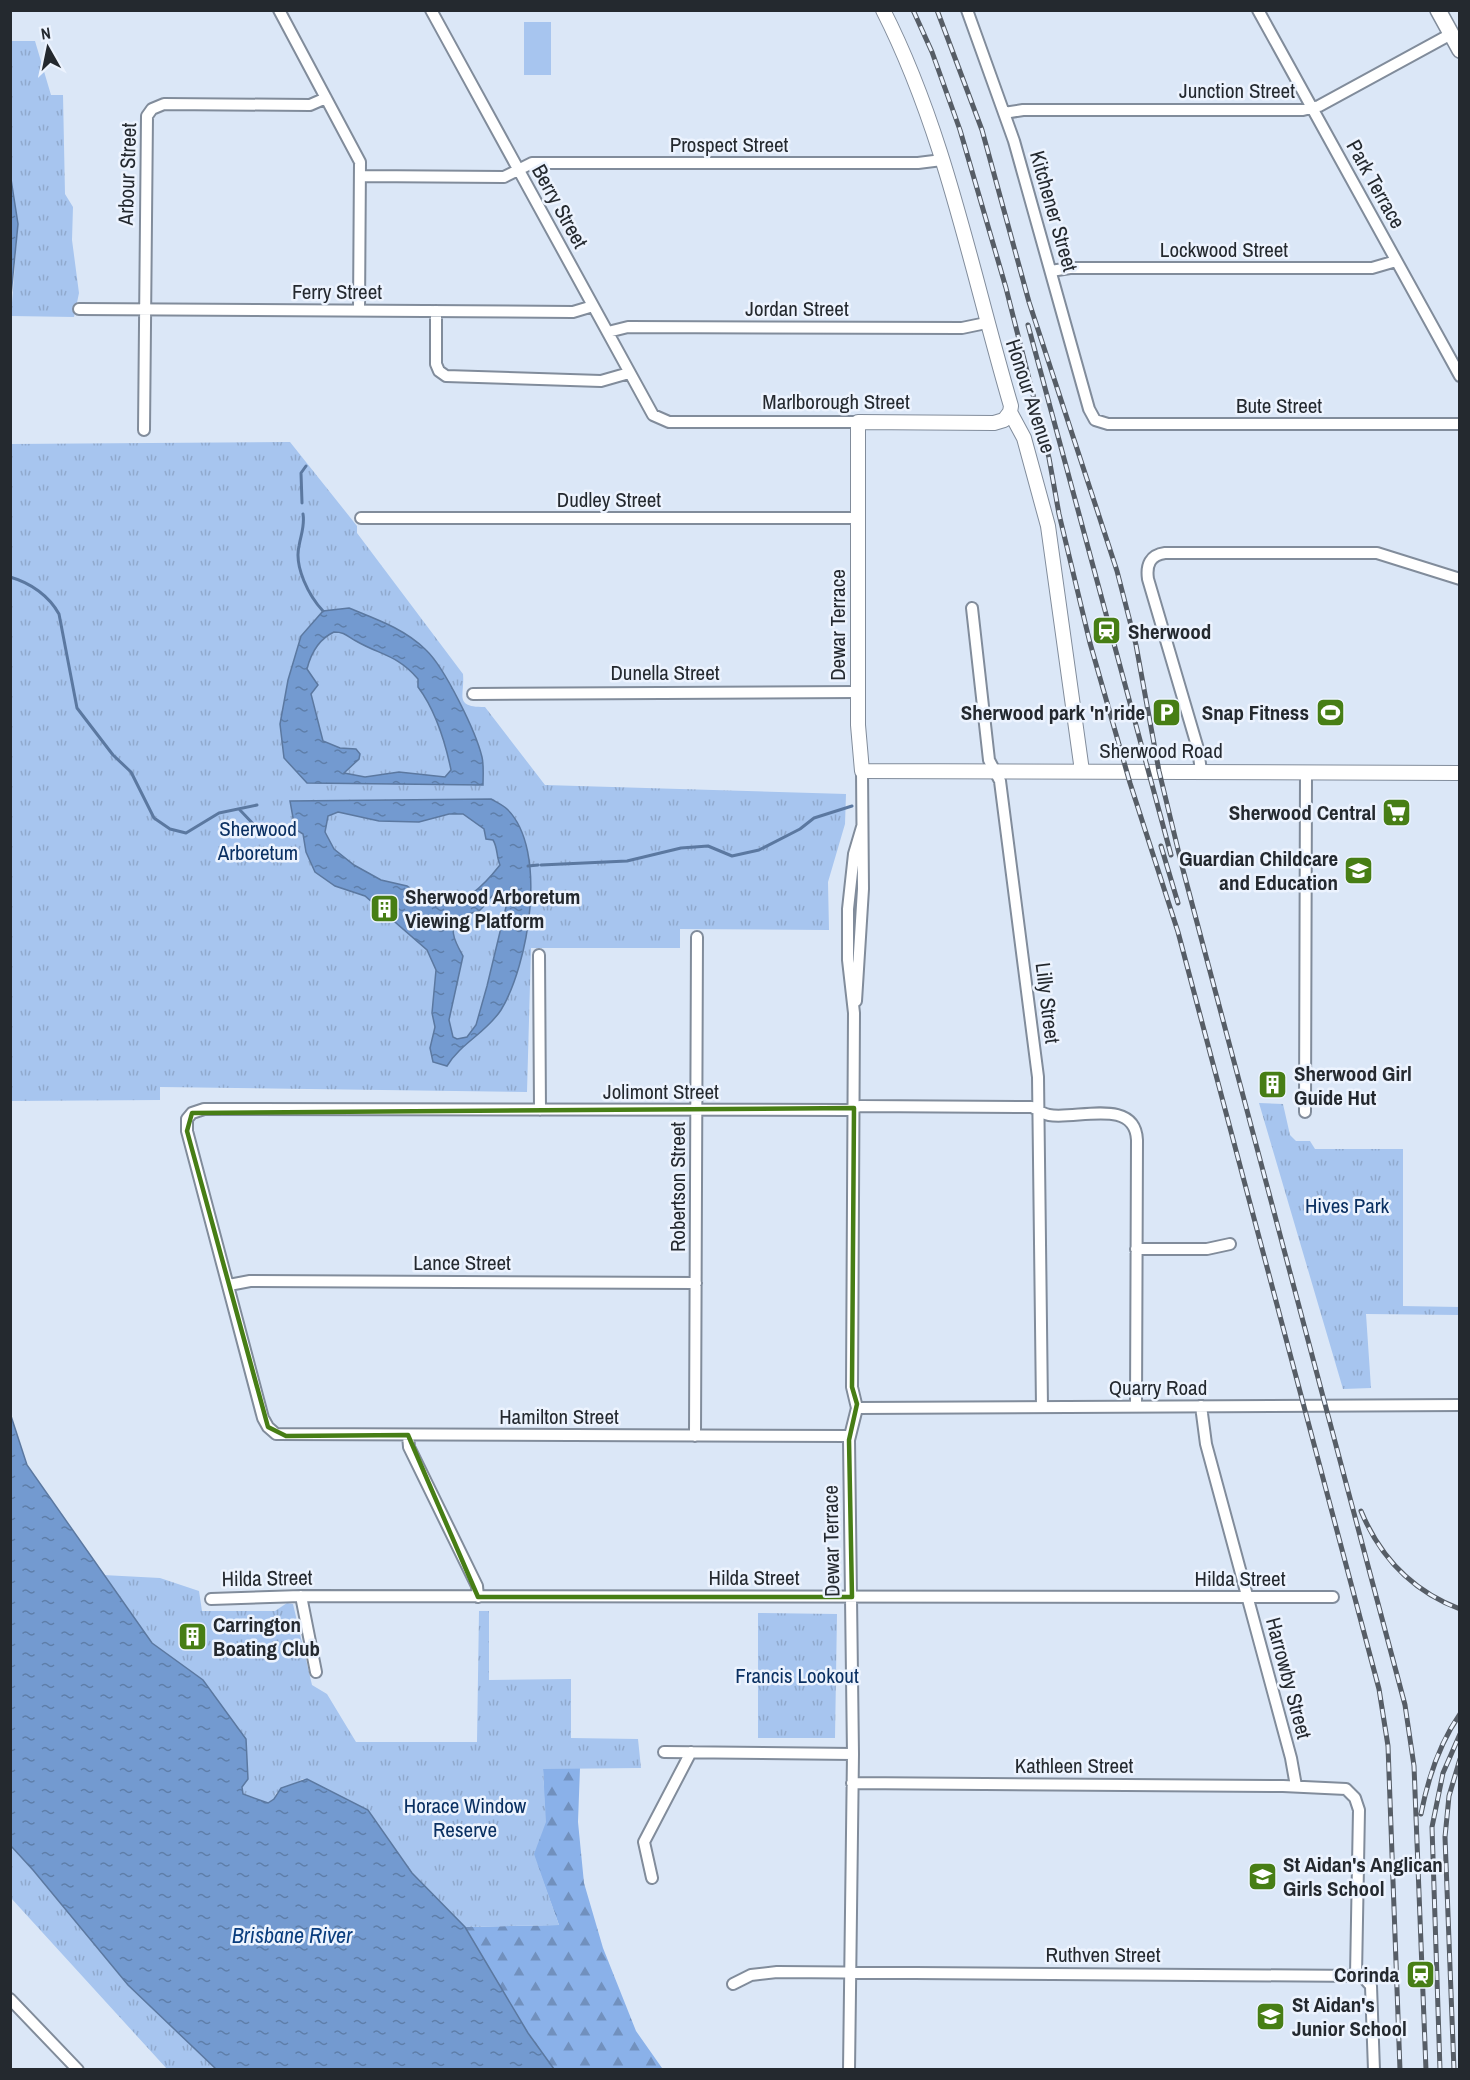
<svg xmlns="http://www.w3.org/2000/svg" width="1470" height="2080" font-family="'Archivo Narrow',sans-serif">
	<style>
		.forest { fill: url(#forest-firs) }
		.park { fill: url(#park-tufts) }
		.pitch { fill: #a7c5ef }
		.water { fill: url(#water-ripples); stroke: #5b78a0; stroke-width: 1.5; fill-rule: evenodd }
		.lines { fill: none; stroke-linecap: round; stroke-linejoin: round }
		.stream { stroke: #5b78a0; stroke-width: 3 }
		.street-casing { stroke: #818c9b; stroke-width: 14 }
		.secondary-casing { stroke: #818c9b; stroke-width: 16 }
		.primary-casing { stroke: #818c9b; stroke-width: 18 }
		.street { stroke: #fff; stroke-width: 10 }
		.secondary { stroke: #fff; stroke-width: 14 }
		.primary { stroke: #fff; stroke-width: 15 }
		.rail-casing { stroke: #565d66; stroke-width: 5 }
		.rail { stroke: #ecf3fe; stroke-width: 3; stroke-dasharray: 9; stroke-linecap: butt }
		.marked { fill: none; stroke: #477e15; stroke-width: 4.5; stroke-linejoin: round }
		.labels { text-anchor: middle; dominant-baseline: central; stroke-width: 5; stroke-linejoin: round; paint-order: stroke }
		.street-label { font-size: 21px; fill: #24292f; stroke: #ecf3fe }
		.poi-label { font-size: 21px; font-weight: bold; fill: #24292f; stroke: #ecf3fe; text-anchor: start }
		.park-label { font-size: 21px; fill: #0a3062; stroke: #ecf3fe }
		.water-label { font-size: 22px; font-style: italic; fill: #093d7e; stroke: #ecf3fe }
	</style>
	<defs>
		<pattern id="forest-firs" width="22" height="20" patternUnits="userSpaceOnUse" patternTransform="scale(1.5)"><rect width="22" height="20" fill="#8ab1e9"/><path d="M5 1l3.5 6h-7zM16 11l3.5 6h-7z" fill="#7190bd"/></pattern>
		<pattern id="park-tufts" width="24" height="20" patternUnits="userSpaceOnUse" patternTransform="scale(1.5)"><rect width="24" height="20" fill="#a7c5ef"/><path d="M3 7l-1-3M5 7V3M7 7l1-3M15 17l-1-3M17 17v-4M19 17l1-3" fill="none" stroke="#90a9cd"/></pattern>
		<pattern id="water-ripples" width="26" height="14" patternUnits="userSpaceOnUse" patternTransform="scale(1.5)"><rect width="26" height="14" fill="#739ad0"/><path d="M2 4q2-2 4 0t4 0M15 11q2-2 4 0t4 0" fill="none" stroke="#5e7ea9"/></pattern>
	</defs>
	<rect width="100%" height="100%" fill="#dbe7f7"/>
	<!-- forest -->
	<path class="forest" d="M543 1768H580L578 1822 584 1883 603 1948 636 2031 662 2068 671 2069H554L528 2033 465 1927 559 1925 533 1854 545 1822Z"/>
	<!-- park -->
	<path class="park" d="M11 41H35L51 95H63L65 194 73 207 72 240 79 293 74 317 11 316 18 224 10 179Z
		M290 442 357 526V533L463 674C465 696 453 707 485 707L545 785 846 794 845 824 828 882 829 930 680 929V948H531L527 1092 160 1087V1100L11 1101 10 444Z
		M1259 1103 1283 1104 1290 1135 1296 1141H1310L1315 1149H1403V1306L1459 1307V1315L1366 1314 1371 1388 1343 1389Z
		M103 1575 160 1578 199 1591 202 1611H275L287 1603 293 1604 312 1685 327 1694 356 1742H477L479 1611H489V1680L571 1679V1738L638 1739 641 1768 543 1769 546 1822 534 1854 559 1925 465 1927 412 1873 368 1810 303 1779 276 1793 274 1799 268 1803 243 1794 203 1680 152 1643Z
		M758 1613 837 1614 835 1738H758Z
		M11 1846 33 1870 128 1985 216 2069H167L11 1898Z"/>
	<!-- pitch -->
	<path class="pitch" d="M524 22H551V75H524Z"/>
	<!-- water -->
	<path class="water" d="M11 179 18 224 11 295Z
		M349 608C376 619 405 629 426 650 445 668 476 732 482 757 484 766 483 776 483 785L307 783 284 758 280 724 288 680 301 636 323 611ZM334 632C345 632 347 636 356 641 380 655 398 655 418 679V687C436 711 445 741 451 770L445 777 399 772 365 777 344 773 359 759 360 754 356 749 340 748 323 741 311 694 318 685 307 669C311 653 319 639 334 632Z
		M491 799C496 802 503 805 507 809 549 850 528 966 501 1010 486 1033 461 1043 447 1066L433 1062 430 1048 435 1027 432 1013 436 970 427 950 365 896 335 886 315 872 306 852 303 834 295 829 290 801ZM338 812 379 821 419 822 449 814H463L484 829 486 839 493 840C498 848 496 856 500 865 481 889 467 902 436 906L407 886 381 880 354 865 334 849 325 832 328 816ZM500 892 506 895V907L487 986 476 1025 467 1037 457 1039 453 1037 449 1020 463 956C455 942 445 925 465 915 470 913 475 913 479 911 488 904 488 895 500 892Z
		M11 1416 27 1465 152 1643 203 1680 246 1739 248 1779 242 1787 243 1794 268 1803 274 1799 281 1788 307 1779 368 1810 412 1873 465 1927 528 2033 554 2069H216L128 1985 33 1870 11 1846Z"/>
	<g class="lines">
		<!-- stream -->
		<path class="stream" d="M302 503 301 473 306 466
			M303 514C305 526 301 534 299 546 294 567 309 596 323 611
			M10 577C31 583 49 596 59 614L77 708 113 755 131 772 154 818 170 829 186 833 219 813 257 805
			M239 809 260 831H268
			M541 865 627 861 681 848 708 846 732 856 759 850 800 829 814 818 852 806
			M528 866 538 865"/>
		<defs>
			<path id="street" d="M279 10 360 162 359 311
				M431 10 653 415 669 422H858
				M967 10 1014 141 1089 409 1095 420 1108 424H1460
				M1258 10 1460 376
				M1004 113 1023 110H1303L1319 106 1451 34
				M361 176 504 177 532 163H918L942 160
				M1051 271 1070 268H1372L1396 261
				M79 309 573 312 593 306
				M436 311V364L439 371 446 376 601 381 629 373
				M608 332 628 327 962 328 986 323
				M144 430 147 116 152 109 164 104 310 105 326 98
				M361 518H858
				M972 608 989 760 1000 781 1038 1077 1042 1407
				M473 694 857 692
				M1201 771 1198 749 1148 579C1146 565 1150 555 1165 553H1377L1460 579
				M539 955 540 1110
				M856 1001 863 889 862 771
				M1305 1112 1306 772
				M1136 1249H1207L1230 1244
				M229 1285 250 1281 696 1283
				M1201 1406 1206 1444 1291 1758 1296 1786
				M857 1408 1460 1405
				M408 1435 409 1447 477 1586 478 1597
				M695 1436 697 937
				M849 1436 276 1434 268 1427 263 1418 187 1131V1119L192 1113 204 1109 848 1110 860 1106 1032 1107C1037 1110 1043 1114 1049 1115 1076 1120 1135 1097 1137 1140L1136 1407
				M301 1596 316 1672
				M211 1599 301 1596 1333 1597
				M664 1752 853 1754
				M852 1783 1283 1786 1346 1789 1355 1798 1359 1810 1356 1975
				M652 1878 644 1842 691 1752
				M733 1984 751 1975 777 1972 1362 1976 1371 1986 1374 2070
				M10 1999 78 2070
				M849 2070 853 1754 849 1440 857 1408 852 1387 854 1013 848 960V909L854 854 862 827"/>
			<path id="secondary" d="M883 10C946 134 972 274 1011 406L1010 412 1024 438 1048 526 1082 771
				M1010 412 1004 420 994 423 858 422V725L862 771 1460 773"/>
			<path id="primary" d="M1438 10 1460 50"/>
		</defs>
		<!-- street casing -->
		<use href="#street" class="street-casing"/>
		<!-- secondary casing -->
		<use href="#secondary" class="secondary-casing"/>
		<!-- primary casing -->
		<use href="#primary" class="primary-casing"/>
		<!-- street -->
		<use href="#street" class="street"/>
		<!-- secondary -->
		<use href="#secondary" class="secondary"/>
		<!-- primary -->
		<use href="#primary" class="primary"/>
		<defs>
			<path id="rail" d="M913 10 932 52 960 130 1006 288 1049 458 1059 514 1090 643 1130 783 1178 932 1379 1689 1388 1746 1400 2070
				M937 10 982 130 1029 302 1117 571 1136 645 1159 771 1182 866 1405 1705 1414 1766 1426 2070
				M1028 325 1171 855
				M1161 846 1178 903
				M1361 1511C1380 1557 1412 1591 1460 1609
				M1421 1814C1428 1778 1439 1744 1460 1714
				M1440 2070 1432 1827 1443 1773 1460 1734
				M1454 2070 1445 1837 1449 1796 1460 1759"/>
		</defs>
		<!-- rail casing -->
		<use href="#rail" class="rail-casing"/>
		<!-- rail -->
		<use href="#rail" class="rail"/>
	</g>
	<!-- marked area -->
	<path class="marked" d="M854 1108 852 1387 857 1404 849 1440 852 1597H478L408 1435 286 1436 268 1427 187 1131 192 1113Z"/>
	<!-- icons -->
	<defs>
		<symbol id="station-square" viewBox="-11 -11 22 22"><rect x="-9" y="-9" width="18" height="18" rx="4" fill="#477e15" stroke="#ecf3fe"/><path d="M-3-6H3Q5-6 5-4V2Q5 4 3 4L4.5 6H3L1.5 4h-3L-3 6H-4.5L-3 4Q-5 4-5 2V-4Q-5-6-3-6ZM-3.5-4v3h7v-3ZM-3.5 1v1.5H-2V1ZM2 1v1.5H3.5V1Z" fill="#fff"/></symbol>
		<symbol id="parking-square" viewBox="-11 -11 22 22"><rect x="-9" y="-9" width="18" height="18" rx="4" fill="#477e15" stroke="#ecf3fe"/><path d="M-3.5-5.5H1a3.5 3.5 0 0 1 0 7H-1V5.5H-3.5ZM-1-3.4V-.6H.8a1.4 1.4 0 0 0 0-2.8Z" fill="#fff"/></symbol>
		<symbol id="stadium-square" viewBox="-11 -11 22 22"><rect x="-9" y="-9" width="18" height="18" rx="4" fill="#477e15" stroke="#ecf3fe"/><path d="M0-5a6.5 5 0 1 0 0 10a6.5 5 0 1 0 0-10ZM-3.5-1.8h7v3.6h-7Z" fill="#fff"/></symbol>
		<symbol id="supermarket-square" viewBox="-11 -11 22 22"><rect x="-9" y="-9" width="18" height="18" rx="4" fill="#477e15" stroke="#ecf3fe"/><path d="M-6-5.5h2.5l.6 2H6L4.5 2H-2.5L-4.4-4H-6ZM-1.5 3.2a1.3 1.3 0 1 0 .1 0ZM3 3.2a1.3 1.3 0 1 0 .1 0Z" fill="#fff"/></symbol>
		<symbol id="school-square" viewBox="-11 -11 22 22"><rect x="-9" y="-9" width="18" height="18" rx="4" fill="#477e15" stroke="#ecf3fe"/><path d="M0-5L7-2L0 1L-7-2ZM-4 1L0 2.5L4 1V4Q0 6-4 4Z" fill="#fff"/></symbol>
		<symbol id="building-square" viewBox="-11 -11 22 22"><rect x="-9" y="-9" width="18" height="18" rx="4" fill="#477e15" stroke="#ecf3fe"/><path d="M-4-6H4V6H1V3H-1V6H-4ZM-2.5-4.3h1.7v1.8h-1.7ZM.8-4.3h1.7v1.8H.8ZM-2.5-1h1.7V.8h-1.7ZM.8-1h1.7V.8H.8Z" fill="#fff"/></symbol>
	</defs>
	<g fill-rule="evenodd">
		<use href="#station-square" x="1090" y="614" width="33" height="33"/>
		<use href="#parking-square" x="1150" y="696" width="33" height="33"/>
		<use href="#stadium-square" x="1314" y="696" width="33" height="33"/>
		<use href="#supermarket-square" x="1380" y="796" width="33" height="33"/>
		<use href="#school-square" x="1342" y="854" width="33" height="33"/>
		<use href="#building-square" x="368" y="892" width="33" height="33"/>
		<use href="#building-square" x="1256" y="1068" width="33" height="33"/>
		<use href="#building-square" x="176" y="1620" width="33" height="33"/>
		<use href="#school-square" x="1246" y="1860" width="33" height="33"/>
		<use href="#station-square" x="1404" y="1958" width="33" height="33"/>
		<use href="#school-square" x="1254" y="2000" width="33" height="33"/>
	</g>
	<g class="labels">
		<!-- street labels -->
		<g class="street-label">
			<text x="1237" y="90">Junction Street</text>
			<text x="729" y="144">Prospect Street</text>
			<text transform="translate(127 174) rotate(-88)">Arbour Street</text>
			<text transform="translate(1376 184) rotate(61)">Park Terrace</text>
			<text transform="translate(560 206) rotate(61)">Berry Street</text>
			<text transform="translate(1054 211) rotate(74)">Kitchener Street</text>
			<text x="1224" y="249">Lockwood Street</text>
			<text x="337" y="291">Ferry Street</text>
			<text x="797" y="308">Jordan Street</text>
			<text transform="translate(1031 396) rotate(72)">Honour Avenue</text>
			<text x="836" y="401">Marlborough Street</text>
			<text x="1279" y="405">Bute Street</text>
			<text x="609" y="499">Dudley Street</text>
			<text transform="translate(837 625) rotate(-90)">Dewar Terrace</text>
			<text x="665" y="672">Dunella Street</text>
			<text x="1161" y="750">Sherwood Road</text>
			<text transform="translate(1048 1003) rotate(83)">Lilly Street</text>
			<text x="661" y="1091">Jolimont Street</text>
			<text transform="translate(677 1187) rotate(-90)">Robertson Street</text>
			<text x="462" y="1262">Lance Street</text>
			<text x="1158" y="1387">Quarry Road</text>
			<text x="559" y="1416">Hamilton Street</text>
			<text transform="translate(831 1541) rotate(-91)">Dewar Terrace</text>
			<text x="754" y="1577">Hilda Street</text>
			<text transform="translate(267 1578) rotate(-1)">Hilda Street</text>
			<text x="1240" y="1578">Hilda Street</text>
			<text transform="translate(1289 1678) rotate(75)">Harrowby Street</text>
			<text x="1074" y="1765">Kathleen Street</text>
			<text x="1103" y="1954">Ruthven Street</text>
		</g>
		<!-- poi labels -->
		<g class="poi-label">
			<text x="1128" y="631">Sherwood</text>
			<text x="1145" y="712" text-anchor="end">Sherwood park 'n' ride</text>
			<text x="1309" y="712" text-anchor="end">Snap Fitness</text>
			<text x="1376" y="812" text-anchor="end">Sherwood Central</text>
			<text x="1338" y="858" text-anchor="end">Guardian Childcare<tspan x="1338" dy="24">and Education</tspan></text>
			<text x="405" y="896">Sherwood Arboretum<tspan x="405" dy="24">Viewing Platform</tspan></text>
			<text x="1294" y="1073">Sherwood Girl<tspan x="1294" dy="24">Guide Hut</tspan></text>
			<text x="213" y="1624">Carrington<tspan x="213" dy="24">Boating Club</tspan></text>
			<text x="1283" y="1864">St Aidan's Anglican<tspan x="1283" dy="24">Girls School</tspan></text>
			<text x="1399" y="1974" text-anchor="end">Corinda</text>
			<text x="1292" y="2004">St Aidan's<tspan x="1292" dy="24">Junior School</tspan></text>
		</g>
		<!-- park labels -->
		<g class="park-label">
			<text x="258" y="828">Sherwood<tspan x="258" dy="24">Arboretum</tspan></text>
			<text x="1347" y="1205">Hives Park</text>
			<text x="797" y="1675">Francis Lookout</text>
			<text x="465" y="1805">Horace Window<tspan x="465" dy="24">Reserve</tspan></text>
		</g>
		<!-- water labels -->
		<g class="water-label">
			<text x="292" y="1935">Brisbane River</text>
		</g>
	</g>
	<!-- border -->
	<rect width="1470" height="2080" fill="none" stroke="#24292f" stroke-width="24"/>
	<!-- north arrow -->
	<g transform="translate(48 48) rotate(351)" stroke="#ecf3fe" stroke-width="4.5" paint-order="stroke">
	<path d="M0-4.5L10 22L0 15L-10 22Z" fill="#24292f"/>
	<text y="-9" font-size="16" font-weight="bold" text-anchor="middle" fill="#24292f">N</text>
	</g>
</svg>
